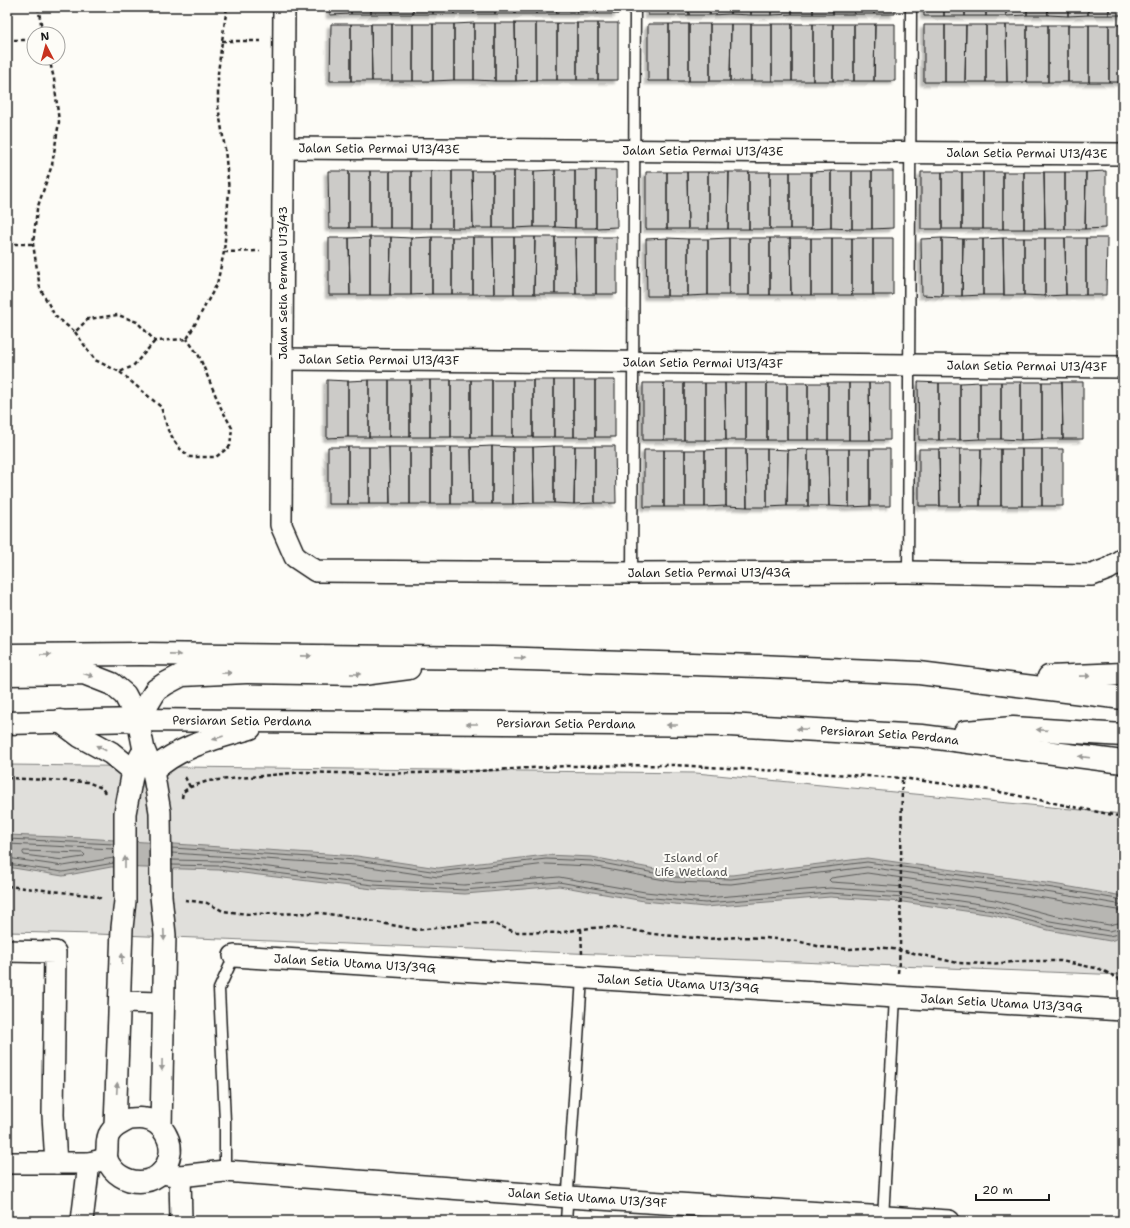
<svg xmlns="http://www.w3.org/2000/svg" width="1130" height="1228" font-family="'Shantell Sans',sans-serif">
	<style>
		.green { fill: #e0dfdb; stroke: #7e7e7c }
		.water { fill: #b7b6b2; stroke: #797876 }
		.lines { fill: none; stroke-linecap: round; stroke-linejoin: round }
		.shore { stroke: #5a5a58; stroke-width: 1 }
		.building { fill: #cccbc8; stroke: #1c1c1c; filter: url(#shadow) }
		.lane-casing { stroke: #1c1c1c; stroke-width: 13 }
		.street-casing { stroke: #1c1c1c; stroke-width: 24 }
		.secondary-casing { stroke: #1c1c1c; stroke-width: 25 }
		.path { stroke: #1c1c1c; stroke-width: 2.5; stroke-dasharray: 4 3; stroke-linecap: butt }
		.lane { stroke: #fdfcf7; stroke-width: 10 }
		.street { stroke: #fdfcf7; stroke-width: 21 }
		.secondary { stroke: #fdfcf7; stroke-width: 22 }
		.oneway { fill: #989794 }
		.labels { text-anchor: middle; dominant-baseline: central; stroke-width: 4; stroke-linejoin: round; paint-order: stroke }
		.street-label { font-size: 12px; fill: #1c1c1c; stroke: #fdfcf7 }
		.park-label { font-size: 12px; fill: #575655; stroke: #fdfcf7 }
	</style>
	<defs>
		<filter id="shadow"><feDropShadow dx="-3.5" dy="3.5" stdDeviation="1" flood-color="#0004"/></filter>
	</defs>
	<rect width="100%" height="100%" fill="#fdfcf7"/>
	<filter id="ink" filterUnits="userSpaceOnUse"><feTurbulence type="fractalNoise" baseFrequency=".025" numOctaves="2"/><feDisplacementMap in="SourceGraphic" scale="8" xChannelSelector="R" yChannelSelector="G"/><feConvolveMatrix kernelMatrix="1 2 1 2 8 2 1 2 1" color-interpolation-filters="sRGB"/></filter>
	<g filter="url(#ink)">
		<!-- green -->
		<path class="green" d="M7 765 696 773 1123 814V975L96 934 7 932Z"/>
		<!-- water -->
		<path class="water" d="M7 835 84 838 357 856 438 868 546 855 592 857 676 873 732 875 867 858 1053 884 1123 896V937L1110 941 1048 930 993 915 903 902 830 897 705 907 644 901 559 886 465 894 373 889 219 870 111 867 63 876 7 867Z"/>
		<g class="lines">
			<!-- shore -->
			<path class="shore" d="M7 839 114 844
				M7 844 114 849
				M172 848 356 860 438 872 546 859 592 861 675 877 731 879 867 862 1053 888 1123 900
				M24 851 83 853 85 855 83 857 63 860 24 855 23 853Z
				M172 853 356 865 438 877 546 864 591 866 675 882 731 884 867 867 1052 893 1123 905
				M7 858 63 866 114 858
				M172 860 220 861 374 880 464 885 559 877 645 892 705 898 830 888 904 893 994 906 1050 921 1109 931 1123 928
				M7 864 63 872 114 863
				M172 865 219 866 373 885 464 890 559 882 644 897 705 903 830 893 904 898 993 911 1049 926 1109 936 1123 933
				M1123 911 1051 899 867 873 831 878 829 880 831 882 905 887 995 900 1052 915 1109 925 1123 922"/>
		</g>
		<!-- building -->
		<path class="building" d="M330 7H351V14L330 15Z
			M351 7H371V14H351Z
			M371 7H392V14H371Z
			M392 7H413V14H392Z
			M413 7H433V14H413Z
			M433 7H454V14H433Z
			M454 7H474V14H454Z
			M474 7H495V14H474Z
			M495 7H515V14H495Z
			M515 7H536V14H515Z
			M536 7H556L557 14H536Z
			M556 7H577V14H557Z
			M577 7H598V14H577Z
			M598 7H618V14H598Z
			M648 7H669V15H648Z
			M669 7H689V15H669Z
			M689 7H710V15H689Z
			M710 7H730V14L710 15Z
			M730 7H751V15L730 14Z
			M751 7H771V15H751Z
			M771 7H792V14L771 15Z
			M792 7H813V14H792Z
			M813 7H833V14H813Z
			M833 7H854V14H833Z
			M854 7H874V14H854Z
			M874 7H895V14H874Z
			M924 7H944V16H924Z
			M944 7H965V16H944Z
			M965 7H986V16H965Z
			M986 7H1006V16H986Z
			M1006 7H1027V15L1006 16Z
			M1027 7H1047L1048 15H1027Z
			M1047 7H1068V16L1048 15Z
			M1068 7H1088V15L1068 16Z
			M1088 7H1109V15H1088Z
			M1109 7H1123V15H1109Z
			M474 23V80H454V24Z
			M474 23H495V81L474 80Z
			M495 23H515L516 81H495Z
			M515 23H536V80L516 81Z
			M536 23H557V80H536Z
			M557 23H577V80H557Z
			M577 23H598V80H577Z
			M598 23H618V80H598Z
			M331 24H351V81H330Z
			M351 24H371L372 81H351Z
			M371 24H392V81H372Z
			M392 24H413V81H392Z
			M413 24H433V81H413Z
			M433 24H454V80L433 81Z
			M648 24H669V81H648Z
			M669 24H689V81H669Z
			M689 24H710V81H689Z
			M710 24H731L730 81H710Z
			M731 24H751V81H730Z
			M751 24H772V81H751Z
			M772 24H792V81H772Z
			M792 24H813V81H792Z
			M813 24H833V81H813Z
			M833 24H854V81H833Z
			M854 24H875L874 81H854Z
			M875 24H895V81H874Z
			M924 25H945V82H924Z
			M945 25H966L965 82H945Z
			M966 25H986V82H965Z
			M986 25H1006L1007 82H986Z
			M1006 25H1027V82H1007Z
			M1027 25H1048V82H1027Z
			M1048 25H1068V82H1048Z
			M1068 25H1089V82H1068Z
			M1089 25H1109V82H1089Z
			M1109 25H1123V82H1109Z
			M555 170V227H534V171Z
			M555 170H575V228L555 227Z
			M575 170H596V228H575Z
			M596 170H616L617 227 596 228Z
			M328 171H349V228H329Z
			M349 171H370V228H349Z
			M370 171H390V228H370Z
			M390 171H411V228H390Z
			M411 171H431V228H411Z
			M431 171H452V228H431Z
			M452 171H472L473 228H452Z
			M472 171H493V228H473Z
			M493 171H514V228H493Z
			M514 171H534V227L514 228Z
			M831 171V228L811 229V172Z
			M831 171H852V229L831 228Z
			M852 171H872V229H852Z
			M872 171H893V228L872 229Z
			M1106 171V228L1085 229 1086 172Z
			M646 172H667V229H646Z
			M667 172H687L688 229H667Z
			M687 172H708V229H688Z
			M708 172H729L728 229H708Z
			M729 172H749V229H728Z
			M749 172H770V229H749Z
			M770 172H790V229H770Z
			M790 172H811V229H790Z
			M921 172H942V229H921Z
			M942 172H962V229H942Z
			M962 172H983V229H962Z
			M983 172H1003V229H983Z
			M1003 172H1024V229H1003Z
			M1024 172H1044L1045 229H1024Z
			M1044 172H1065V229H1045Z
			M1065 172H1086L1085 229H1065Z
			M370 237V295H350L349 238Z
			M370 237H391L390 295H370Z
			M391 237 411 238V295H390Z
			M432 237V294L411 295V238Z
			M432 237H452V294H432Z
			M452 237H473V294H452Z
			M473 237H493L494 294H473Z
			M493 237H514V294H494Z
			M514 237H535L534 294H514Z
			M535 237H555V294H534Z
			M555 237H575L576 294H555Z
			M575 237H596V294H576Z
			M596 237H617V294H596Z
			M329 238H349L350 295H329Z
			M667 238 688 239V296H667Z
			M667 238V296H647L646 239Z
			M729 238V295H708V239Z
			M729 238H749V295H729Z
			M749 238H770V295H749Z
			M770 238H790L791 295H770Z
			M790 238H811V295H791Z
			M811 238H832V295H811Z
			M832 238H852V295H832Z
			M852 238H873V295H852Z
			M873 238H893V295H873Z
			M942 238 963 239 962 296H942Z
			M942 238V296L922 295 921 239Z
			M1003 238 1004 295H983V239Z
			M1003 238H1024V295H1004Z
			M1024 238H1045V296L1024 295Z
			M1045 238H1065L1066 295 1045 296Z
			M1065 238H1086V295H1066Z
			M1086 238H1107L1106 295H1086Z
			M688 239H708V295L688 296Z
			M963 239H983V295L962 296Z
			M327 380 348 381V437L327 438Z
			M369 380H389V437H369Z
			M369 380V437H348V381Z
			M389 380H410V437H389Z
			M410 380H430V437H410Z
			M430 380H451V437H430Z
			M451 380H471V437H451Z
			M471 380H492V437H471Z
			M492 380H513V437H492Z
			M513 380H533V437H513Z
			M533 380H554V437H533Z
			M554 380H574V437H554Z
			M574 380H595V437H574Z
			M595 380H615V437H595Z
			M918 382 939 383V440H919Z
			M980 382V439L960 440V383Z
			M980 382H1001V439H980Z
			M1001 382H1021V440L1001 439Z
			M1021 382H1042V439L1021 440Z
			M1042 382H1062L1063 439H1042Z
			M1062 382H1083V439H1063Z
			M643 383H664V440H643Z
			M664 383H684V440H664Z
			M684 383H705V440H684Z
			M705 383H725L726 440H705Z
			M725 383H746V440H726Z
			M746 383H767V440H746Z
			M767 383H787V440H767Z
			M787 383H808V440H787Z
			M808 383H828V440H808Z
			M828 383H849V440H828Z
			M849 383H869L870 440H849Z
			M869 383H890V440H870Z
			M939 383H960V440H939Z
			M492 446V504H472L471 447Z
			M492 446 513 447V504H492Z
			M554 446V503H534L533 447Z
			M554 446H575L574 504 554 503Z
			M575 446H595V503L574 504Z
			M595 446H615L616 503H595Z
			M328 447H348V504H328Z
			M348 447H369V504H348Z
			M369 447H389L390 504H369Z
			M389 447H410V504H390Z
			M410 447H431V504H410Z
			M431 447H451V504H431Z
			M451 447H471L472 504H451Z
			M513 447H533L534 503 513 504Z
			M726 449V506L705 507V450Z
			M726 449H746L747 507 726 506Z
			M746 449H767V507H747Z
			M767 449 788 450 787 506 767 507Z
			M808 449V506H787L788 450Z
			M808 449H828L829 506H808Z
			M828 449H849V507L829 506Z
			M849 449H870V506L849 507Z
			M870 449H890V506H870Z
			M919 449H939L940 506H919Z
			M939 449H960V506H940Z
			M960 449H981L980 506H960Z
			M981 449H1001V506H980Z
			M1001 449H1022V506H1001Z
			M1022 449H1042V506H1022Z
			M1042 449H1063V506H1042Z
			M644 450H664V507H644Z
			M664 450H685V507H664Z
			M685 450H705V507H685Z"/>
		<g class="lines">
			<defs>
				<path id="lane" d="M908 572 911 7
					M632 573 635 7
					M225 1171V1121L219 989 234 956
					M883 1219 895 997
					M566 1221 582 978"/>
				<g id="street">
					<path id="s1" d="M284 7 281 525 295 557 316 571 632 573 908 572 1092 575 1108 569 1123 559"/>
					<path id="s2" d="M284 148 1123 154"/>
					<path id="s3" d="M282 359 1123 367"/>
					<path d="M138 720 144 750 153 771 160 812 161 896 165 935 161 1127"/>
					<path d="M7 951 55 952 53 1115 56 1163"/>
					<path id="s4" d="M234 956 895 997 1123 1010"/>
					<path d="M120 1002 164 1003"/>
					<path d="M129 1119C134 1119 140 1118 145 1119 162 1121 174 1142 169 1158 161 1190 119 1188 107 1160 106 1156 107 1151 107 1148 107 1143 107 1137 110 1133 114 1126 123 1123 129 1119Z"/>
					<path d="M115 1127 122 928 125 901V813L133 771 141 755"/>
					<path d="M7 1163H89L107 1159"/>
					<path id="s5" d="M161 1173 180 1176 225 1171 568 1197 949 1221"/>
					<path d="M180 1176 181 1221"/>
					<path d="M82 1221 89 1163"/>
				</g>
				<g id="secondary">
					<path d="M7 655 141 654 492 658 759 666 919 673 1123 698"/>
					<path d="M7 674 84 673 112 684 125 695 138 720"/>
					<path d="M1049 677 1123 674"/>
					<path d="M138 720 156 690 165 684 182 675 246 672 363 674 409 668"/>
					<path d="M60 721 80 736 111 753 133 771"/>
					<path id="s6" d="M7 723 138 720 729 725 922 736 1123 762"/>
					<path d="M965 732 1013 728 1123 735"/>
					<path d="M153 771C178 746 217 738 250 728"/>
				</g>
			</defs>
			<!-- lane casing -->
			<use href="#lane" class="lane-casing"/>
			<!-- street casing -->
			<use href="#street" class="street-casing"/>
			<!-- secondary casing -->
			<use href="#secondary" class="secondary-casing"/>
			<!-- path -->
			<path class="path" d="M38 7 43 34
				M7 40H34
				M222 41H262
				M49 58 54 79 59 122 52 165 37 209 33 244 40 288 55 316 75 332 88 319 118 315 137 322 155 341 187 339 217 284 224 252 229 191 225 149 218 106V73L222 41 227 7
				M7 244H33
				M224 252 260 251
				M75 332 95 360 120 372 133 366 155 341
				M120 372 161 407 168 430 178 447 190 457H216L230 446 232 428 220 406 199 356 187 339
				M185 777 190 787
				M7 778 87 782 102 788 105 793
				M182 798 183 792 190 787 208 781 303 772 371 774 458 772 566 766 674 765 902 778 990 790 1123 817
				M7 886 97 896 103 900
				M185 900 207 903 223 911 248 914 321 913 349 917 418 930 475 923 494 924 515 932H533L558 933 581 929 605 927 632 930 653 934 706 939 739 937 766 938 797 941 821 947 850 949 878 947 900 950 958 963 990 964 1024 961H1061L1100 969 1123 981
				M581 929 582 954
				M898 973 900 950 902 778"/>
			<!-- lane -->
			<use href="#lane" class="lane"/>
			<!-- street -->
			<use href="#street" class="street"/>
			<!-- secondary -->
			<use href="#secondary" class="secondary"/>
		</g>
		<!-- one-way arrows -->
		<defs><path id="oneway-solid" d="M-6-.8H1V-3.2L6.5 0L1 3.2V.8H-6Z"/></defs>
		<g class="oneway">
			<use href="#oneway-solid" transform="translate(46 655)"/>
			<use href="#oneway-solid" transform="translate(176 655) rotate(1)"/>
			<use href="#oneway-solid" transform="translate(306 656) rotate(1)"/>
			<use href="#oneway-solid" transform="translate(520 658) rotate(2)"/>
			<use href="#oneway-solid" transform="translate(226 673) rotate(-2)"/>
			<use href="#oneway-solid" transform="translate(356 674) rotate(1)"/>
			<use href="#oneway-solid" transform="translate(88 675) rotate(17)"/>
			<use href="#oneway-solid" transform="translate(1085 676) rotate(-1)"/>
			<use href="#oneway-solid" transform="translate(472 724) rotate(-180)"/>
			<use href="#oneway-solid" transform="translate(672 725) rotate(-180)"/>
			<use href="#oneway-solid" transform="translate(802 729) rotate(-177)"/>
			<use href="#oneway-solid" transform="translate(1042 730) rotate(-176)"/>
			<use href="#oneway-solid" transform="translate(218 738) rotate(161)"/>
			<use href="#oneway-solid" transform="translate(101 748) rotate(-152)"/>
			<use href="#oneway-solid" transform="translate(1084 757) rotate(-173)"/>
			<use href="#oneway-solid" transform="translate(125 862) rotate(-90)"/>
			<use href="#oneway-solid" transform="translate(164 935) rotate(88)"/>
			<use href="#oneway-solid" transform="translate(122 959) rotate(-88)"/>
			<use href="#oneway-solid" transform="translate(162 1065) rotate(91)"/>
			<use href="#oneway-solid" transform="translate(117 1088) rotate(-87)"/>
		</g>
	</g>
	<g class="labels">
		<!-- street labels -->
		<g class="street-label">
			<text stroke="none"><textPath href="#s2" startOffset="95">Jalan Setia Permai U13/43E</textPath></text>
			<text stroke="none"><textPath href="#s2" startOffset="419">Jalan Setia Permai U13/43E</textPath></text>
			<text stroke="none"><textPath href="#s2" startOffset="743">Jalan Setia Permai U13/43E</textPath></text>
			<text transform="translate(283 283) rotate(-90)">Jalan Setia Permai U13/43</text>
			<text stroke="none"><textPath href="#s3" startOffset="97">Jalan Setia Permai U13/43F</textPath></text>
			<text stroke="none"><textPath href="#s3" startOffset="421">Jalan Setia Permai U13/43F</textPath></text>
			<text stroke="none"><textPath href="#s3" startOffset="745">Jalan Setia Permai U13/43F</textPath></text>
			<text stroke="none"><textPath href="#s1" startOffset="971">Jalan Setia Permai U13/43G</textPath></text>
			<text stroke="none"><textPath href="#s6" startOffset="235">Persiaran Setia Perdana</textPath></text>
			<text stroke="none"><textPath href="#s6" startOffset="559">Persiaran Setia Perdana</textPath></text>
			<text stroke="none"><textPath href="#s6" startOffset="883">Persiaran Setia Perdana</textPath></text>
			<text stroke="none"><textPath href="#s4" startOffset="121">Jalan Setia Utama U13/39G</textPath></text>
			<text stroke="none"><textPath href="#s4" startOffset="445">Jalan Setia Utama U13/39G</textPath></text>
			<text stroke="none"><textPath href="#s4" startOffset="769">Jalan Setia Utama U13/39G</textPath></text>
			<text stroke="none"><textPath href="#s5" startOffset="428">Jalan Setia Utama U13/39F</textPath></text>
		</g>
		<!-- park labels -->
		<g class="park-label">
			<text x="691" y="858">Island of<tspan x="691" dy="14">Life Wetland</tspan></text>
		</g>
	</g>
	<!-- margin -->
	<rect width="1130" height="1228" fill="none" stroke="#fdfcf7" stroke-width="24"/>
	<rect x="12" y="12" width="1106" height="1204" fill="none" stroke="#1c1c1c" stroke-width="1.5" filter="url(#ink)"/>
	<!-- north arrow -->
	<g transform="translate(46 46) rotate(354)"><circle r="19" fill="#fdfcf7" stroke="#a3a29f"/>
	<path d="M0-3L7 15L0 10L-7 15Z" fill="#c8321e"/>
	<text y="-6" font-size="11" font-weight="bold" text-anchor="middle" fill="#1c1c1c">N</text>
	</g>
	<!-- scale -->
	<path d="M976 1194v6h73v-6" fill="none" stroke="#1c1c1c" stroke-width="2"/>
	<text x="982" y="1194" font-size="12" fill="#1c1c1c" stroke="#fdfcf7" stroke-width="3" paint-order="stroke">20 m</text>
</svg>
